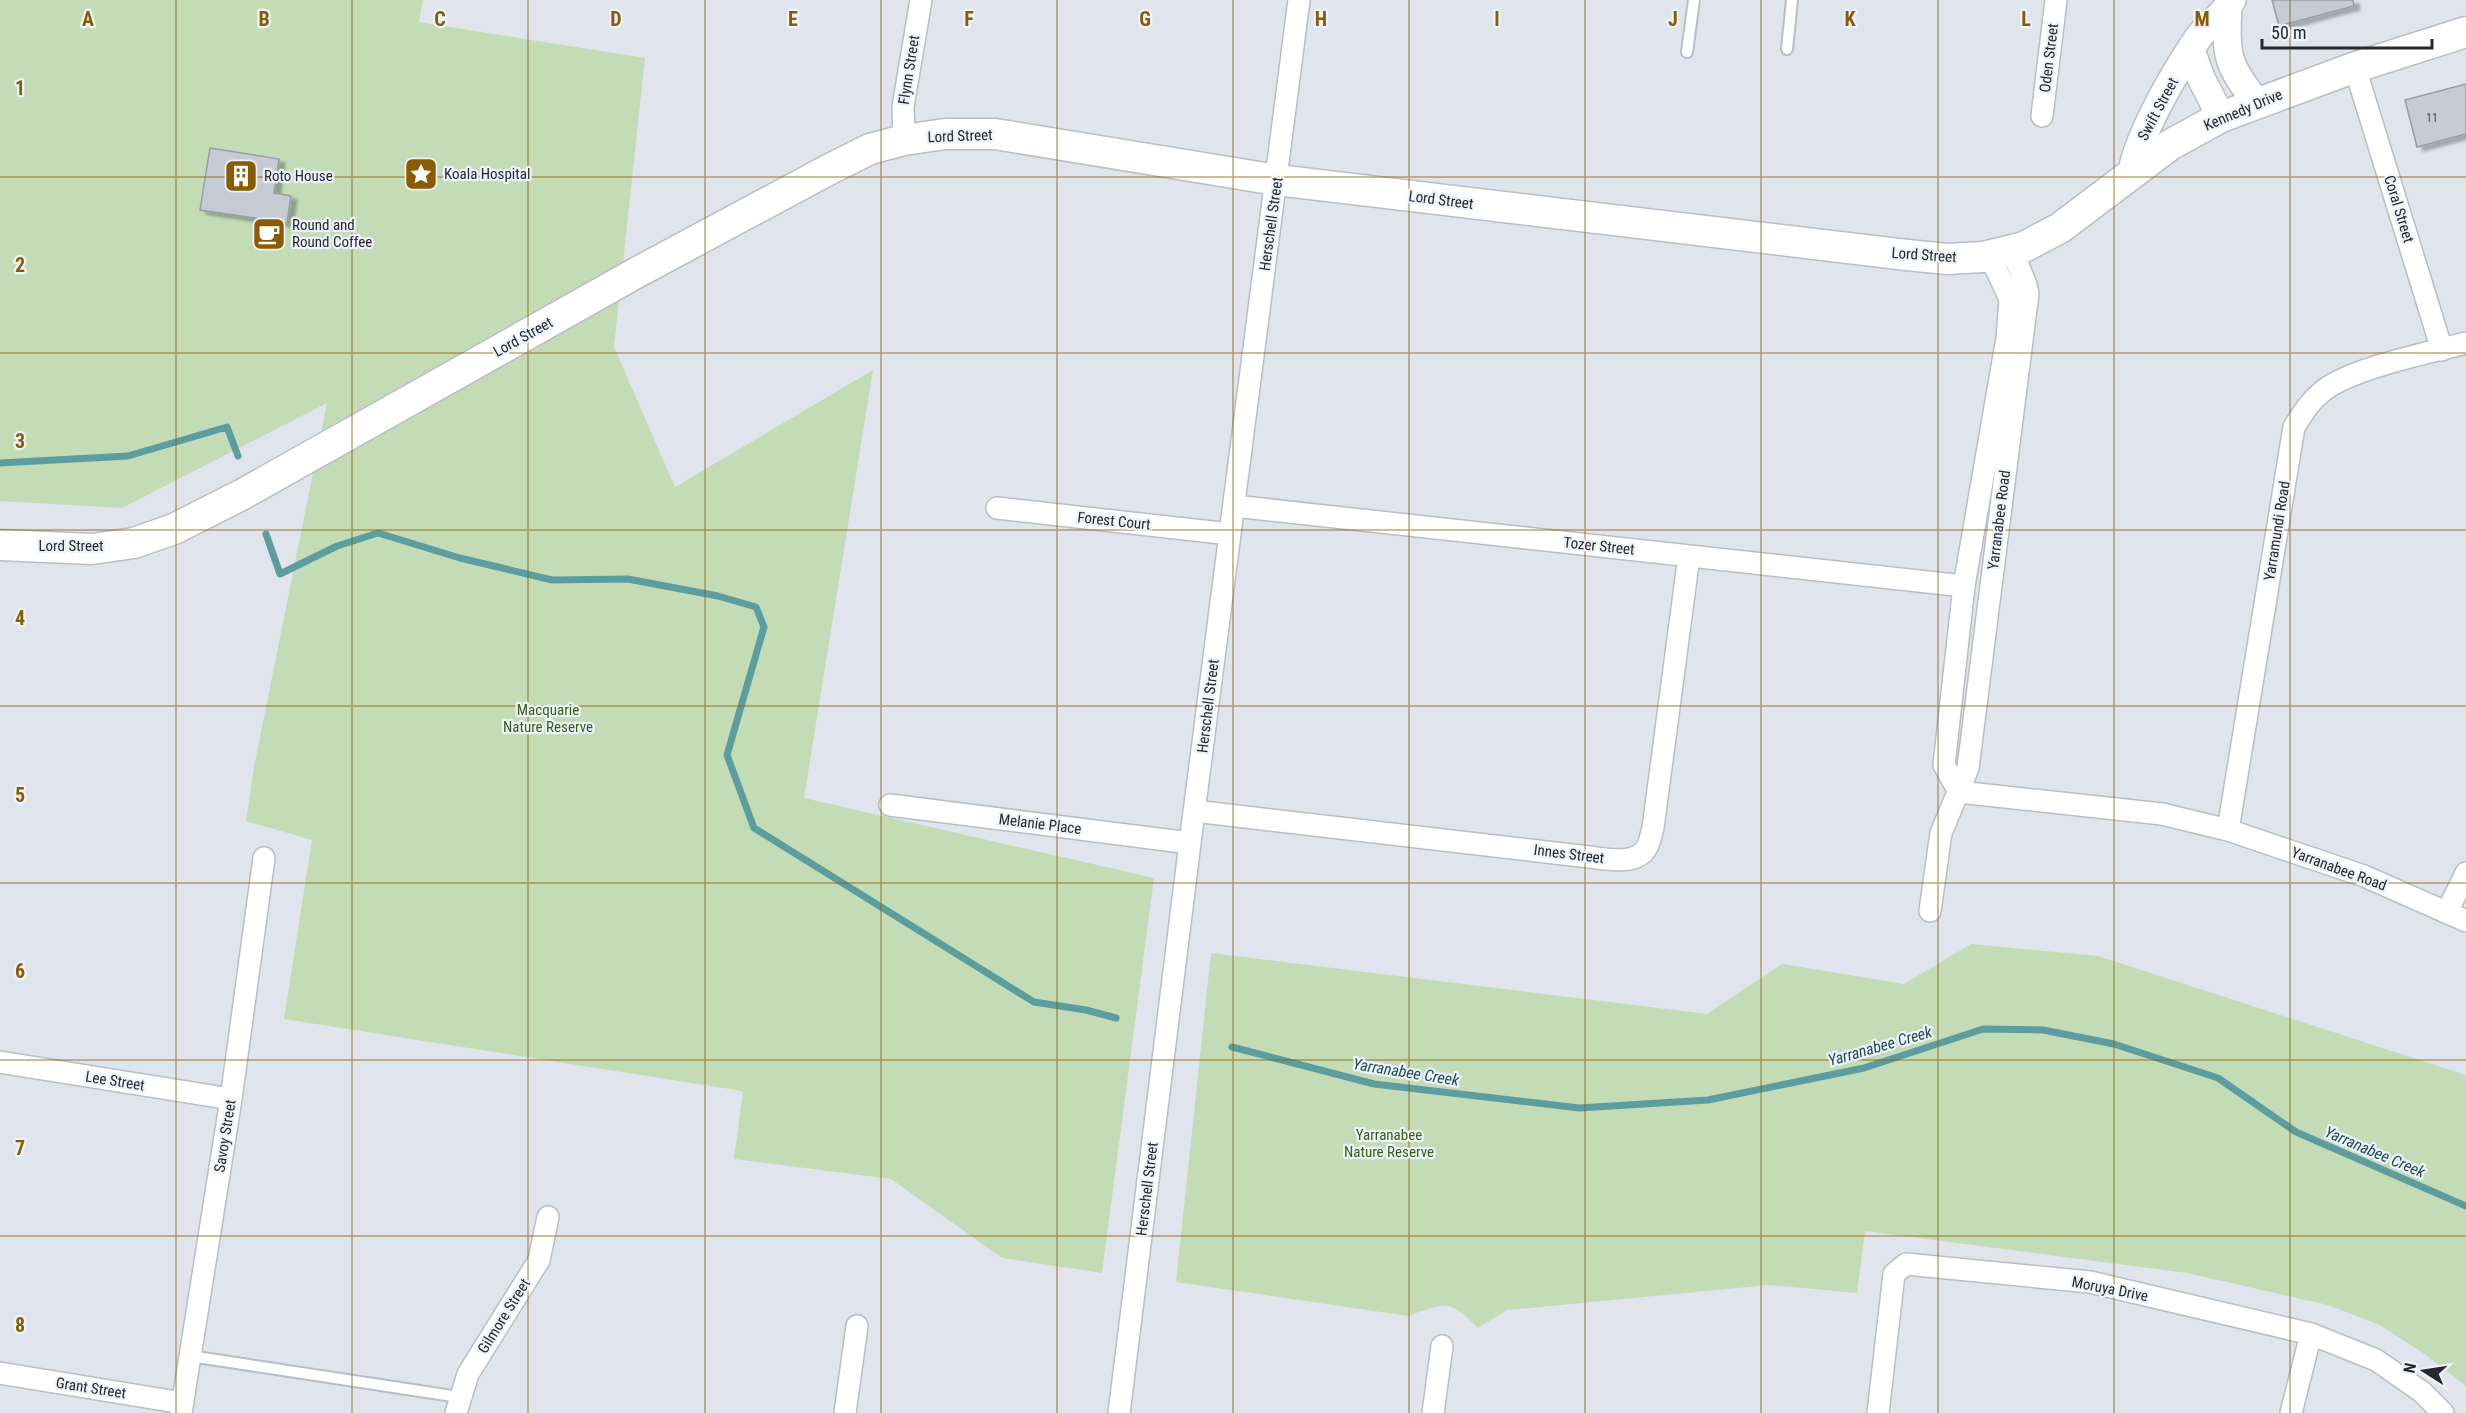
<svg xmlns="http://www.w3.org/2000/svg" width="2466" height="1413" font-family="'Roboto Condensed',sans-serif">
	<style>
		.green { fill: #c4dcb6 }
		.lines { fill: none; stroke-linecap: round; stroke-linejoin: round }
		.stream { stroke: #5c9d9f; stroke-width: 7 }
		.building { fill: #c5cad3; stroke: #989da5; stroke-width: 1.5; filter: url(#shadow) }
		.service-casing { stroke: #b9bdc6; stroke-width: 14 }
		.minor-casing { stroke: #b9bdc6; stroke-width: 24 }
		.tertiary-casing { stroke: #b9bdc6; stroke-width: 30 }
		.secondary-casing { stroke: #b9bdc6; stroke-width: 33 }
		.service { stroke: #fff; stroke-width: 10 }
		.minor { stroke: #fff; stroke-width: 21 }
		.tertiary { stroke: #fff; stroke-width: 27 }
		.secondary { stroke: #fff; stroke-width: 30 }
		.grid { fill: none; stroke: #8a5b00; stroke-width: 1.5; stroke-opacity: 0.55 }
		.labels { text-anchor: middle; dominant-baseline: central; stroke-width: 4.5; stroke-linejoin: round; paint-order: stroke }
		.number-label { font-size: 12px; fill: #4e5055 }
		.street-label { font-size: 15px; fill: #26282b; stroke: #edf2fb }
		.poi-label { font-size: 15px; fill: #26282b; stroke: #edf2fb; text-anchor: start }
		.park-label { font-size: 15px; fill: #36600f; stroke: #edf2fb }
		.water-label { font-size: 16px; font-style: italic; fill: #234d4f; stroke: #edf2fb }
		.grid-label { font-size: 20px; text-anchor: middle; font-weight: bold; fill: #8a5b00; stroke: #edf2fb; stroke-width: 4.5; stroke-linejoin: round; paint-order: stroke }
	</style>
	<defs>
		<filter id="shadow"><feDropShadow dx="6" dy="4" stdDeviation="1.5" flood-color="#0004"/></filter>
	</defs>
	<rect width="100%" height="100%" fill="#e0e4ed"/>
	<!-- green -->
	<path class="green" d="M0 0H423L419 22 645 58 614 347 675 487 873 370 804 798 1154 878 1102 1273 1002 1258 891 1179 734 1159 743 1091 284 1019 312 840 246 821 254 767 327 403 122 508 0 501Z
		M1971 944 2098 956 2466 1075V1386L2426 1355 2380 1325 2328 1305 2187 1273 1865 1231 1857 1293 1769 1285 1507 1310 1478 1328C1449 1298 1445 1303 1408 1316L1176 1282 1211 953 1707 1014 1782 964 1904 984Z"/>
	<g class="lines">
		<!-- stream -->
		<path class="stream" d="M0 463 128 456 227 427 238 456
			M266 534 280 574 337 546 378 533 460 558 552 580 628 579 718 596 756 607 764 627 727 755 754 828 1034 1002 1086 1010 1116 1018
			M1232 1047 1374 1084 1579 1108 1708 1100 1864 1068 1983 1029 2043 1030 2114 1044 2218 1078 2296 1132 2466 1206"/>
	</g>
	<!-- building -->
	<path class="building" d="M2272 0H2353L2354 6 2279 26Z
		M2466 84V134L2417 147 2405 100Z
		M210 148 279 159 274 193 291 196 287 223 200 210Z"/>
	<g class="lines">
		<defs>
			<path id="service" d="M1787 49 1792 0
				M1687 52 1694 0
				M190 1356 459 1397"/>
			<path id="minor" d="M2355 68 2442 350
				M2042 116 2056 0
				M904 140 903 107 921 0
				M1234 506 1964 586
				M997 508 1230 534
				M1959 792 1944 765 1964 586 2007 338 2010 299 1990 256
				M1959 792 2162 814 2228 830 2364 876 2466 921
				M890 805 1190 843
				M1194 811 1589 857C1606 859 1637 866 1647 847 1650 842 1651 834 1653 828L1689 556
				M2228 830 2294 427C2303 413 2310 401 2323 391 2352 368 2428 353 2466 343
				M1930 911 1941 833 1968 768 2028 293 2025 282 2012 250
				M2447 912 2466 873
				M0 1062 231 1099
				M0 1373 183 1403
				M181 1413 231 1099 264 858
				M456 1413 468 1374 539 1260 548 1217
				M845 1413 857 1326
				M1119 1413 1190 843 1299 0
				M1433 1413 1442 1346
				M1878 1413 1894 1274 1906 1264 2090 1282 2311 1334 2376 1360 2422 1392 2443 1413
				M2291 1413 2311 1334"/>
			<path id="tertiary" d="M2228 8C2225 53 2227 67 2257 102
				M2191 50 2201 78 2221 117
				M2132 172C2138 135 2176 70 2198 38 2208 24 2224 15 2232 0"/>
			<path id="secondary" d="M0 545 92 549 134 543 174 529 243 494 636 273 828 170 870 149 904 140 945 134H995L1277 180 1907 255 1947 259 1983 257 2024 247 2060 228 2170 145 2221 117 2353 68 2466 32"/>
		</defs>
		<!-- service casing -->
		<use href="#service" class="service-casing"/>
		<!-- minor casing -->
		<use href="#minor" class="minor-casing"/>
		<!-- tertiary casing -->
		<use href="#tertiary" class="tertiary-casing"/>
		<!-- secondary casing -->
		<use href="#secondary" class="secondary-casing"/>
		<!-- service -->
		<use href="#service" class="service"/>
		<!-- minor -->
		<use href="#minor" class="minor"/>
		<!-- tertiary -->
		<use href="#tertiary" class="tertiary"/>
		<!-- secondary -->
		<use href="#secondary" class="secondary"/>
	</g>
	<!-- grid -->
	<path class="grid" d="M176 0V1413M352 0V1413M528 0V1413M705 0V1413M881 0V1413M1057 0V1413M1233 0V1413M1409 0V1413M1585 0V1413M1761 0V1413M1938 0V1413M2114 0V1413M2290 0V1413M0 177H2466M0 353H2466M0 530H2466M0 706H2466M0 883H2466M0 1060H2466M0 1236H2466"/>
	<!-- icons -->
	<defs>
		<symbol id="sight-square" viewBox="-11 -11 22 22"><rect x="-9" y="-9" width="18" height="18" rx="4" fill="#8a5b00" stroke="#edf2fb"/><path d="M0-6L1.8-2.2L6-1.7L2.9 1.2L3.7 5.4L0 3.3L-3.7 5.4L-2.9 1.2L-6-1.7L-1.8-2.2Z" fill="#fff"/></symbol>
		<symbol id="building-square" viewBox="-11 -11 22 22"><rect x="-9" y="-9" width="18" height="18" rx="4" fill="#8a5b00" stroke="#edf2fb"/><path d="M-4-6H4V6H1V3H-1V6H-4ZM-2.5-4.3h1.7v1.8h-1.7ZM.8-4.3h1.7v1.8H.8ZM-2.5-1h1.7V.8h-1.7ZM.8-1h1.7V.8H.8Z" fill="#fff"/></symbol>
		<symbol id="cafe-square" viewBox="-11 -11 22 22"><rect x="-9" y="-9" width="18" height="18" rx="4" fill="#8a5b00" stroke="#edf2fb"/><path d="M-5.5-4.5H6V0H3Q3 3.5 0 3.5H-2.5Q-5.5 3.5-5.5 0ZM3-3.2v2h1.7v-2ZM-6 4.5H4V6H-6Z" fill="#fff"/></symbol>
	</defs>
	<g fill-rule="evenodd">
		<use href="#sight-square" x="402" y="155" width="38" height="38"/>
		<use href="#building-square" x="222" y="157" width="38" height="38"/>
		<use href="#cafe-square" x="250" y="215" width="38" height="38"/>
	</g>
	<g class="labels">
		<!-- number labels -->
		<g class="number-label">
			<text x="2432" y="118">11</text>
		</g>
		<!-- street labels -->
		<g class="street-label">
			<text transform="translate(2049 58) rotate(-83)">Oden Street</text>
			<text transform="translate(909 70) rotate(-81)">Flynn Street</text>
			<text transform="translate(2158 109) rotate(-62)">Swift Street</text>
			<text transform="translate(2243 110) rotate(-23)">Kennedy Drive</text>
			<text transform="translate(960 136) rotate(-2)">Lord Street</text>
			<text transform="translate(1441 200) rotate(7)">Lord Street</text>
			<text transform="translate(2399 209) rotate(73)">Coral Street</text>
			<text transform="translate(1271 224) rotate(-82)">Herschell Street</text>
			<text transform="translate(1924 255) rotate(4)">Lord Street</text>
			<text transform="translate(523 337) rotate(-29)">Lord Street</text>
			<text transform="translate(1999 520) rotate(-83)">Yarranabee Road</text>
			<text transform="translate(1114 521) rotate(6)">Forest Court</text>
			<text transform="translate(2277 531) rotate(-81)">Yarramundi Road</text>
			<text x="71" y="546">Lord Street</text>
			<text transform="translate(1599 546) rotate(6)">Tozer Street</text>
			<text transform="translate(1208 706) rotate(-83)">Herschell Street</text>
			<text transform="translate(1040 824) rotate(7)">Melanie Place</text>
			<text transform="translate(1569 854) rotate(7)">Innes Street</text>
			<text transform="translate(2339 869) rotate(20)">Yarranabee Road</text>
			<text transform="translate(115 1081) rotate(9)">Lee Street</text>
			<text transform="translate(225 1136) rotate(-81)">Savoy Street</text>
			<text transform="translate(1147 1189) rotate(-83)">Herschell Street</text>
			<text transform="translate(2110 1289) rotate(11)">Moruya Drive</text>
			<text transform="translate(504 1316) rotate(-58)">Gilmore Street</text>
			<text transform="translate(91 1388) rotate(9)">Grant Street</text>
		</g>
		<!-- poi labels -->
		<g class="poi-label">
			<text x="444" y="174">Koala Hospital</text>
			<text x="264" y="176">Roto House</text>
			<text x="292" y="225">Round and<tspan x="292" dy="17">Round Coffee</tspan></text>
		</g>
		<!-- park labels -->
		<g class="park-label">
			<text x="548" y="710">Macquarie<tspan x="548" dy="17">Nature Reserve</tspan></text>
			<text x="1389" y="1135">Yarranabee<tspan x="1389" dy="17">Nature Reserve</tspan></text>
		</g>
		<!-- water labels -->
		<g class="water-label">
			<text transform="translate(1880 1046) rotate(-16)">Yarranabee Creek</text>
			<text transform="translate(1406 1072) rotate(9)">Yarranabee Creek</text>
			<text transform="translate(2375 1152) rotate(23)">Yarranabee Creek</text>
		</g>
	</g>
	<g class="grid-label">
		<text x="88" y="26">A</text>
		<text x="264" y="26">B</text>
		<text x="440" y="26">C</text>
		<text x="616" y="26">D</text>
		<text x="793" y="26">E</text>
		<text x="969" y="26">F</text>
		<text x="1145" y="26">G</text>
		<text x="1321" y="26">H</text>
		<text x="1497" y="26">I</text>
		<text x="1673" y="26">J</text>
		<text x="1850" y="26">K</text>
		<text x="2026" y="26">L</text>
		<text x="2202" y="26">M</text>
		<text x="20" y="95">1</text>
		<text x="20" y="272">2</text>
		<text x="20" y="448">3</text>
		<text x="20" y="625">4</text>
		<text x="20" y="802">5</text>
		<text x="20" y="978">6</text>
		<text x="20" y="1155">7</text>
		<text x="20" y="1332">8</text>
	</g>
	<!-- north arrow -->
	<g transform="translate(2424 1371) rotate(282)" stroke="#edf2fb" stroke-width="4.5" paint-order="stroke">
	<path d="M0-4.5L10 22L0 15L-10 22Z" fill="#26282b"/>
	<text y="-9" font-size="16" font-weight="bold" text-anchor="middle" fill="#26282b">N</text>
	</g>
	<!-- scale -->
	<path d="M2262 39v9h170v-9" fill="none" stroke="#26282b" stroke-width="3"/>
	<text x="2271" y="39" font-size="18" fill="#26282b" stroke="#edf2fb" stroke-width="4.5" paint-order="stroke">50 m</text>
</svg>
